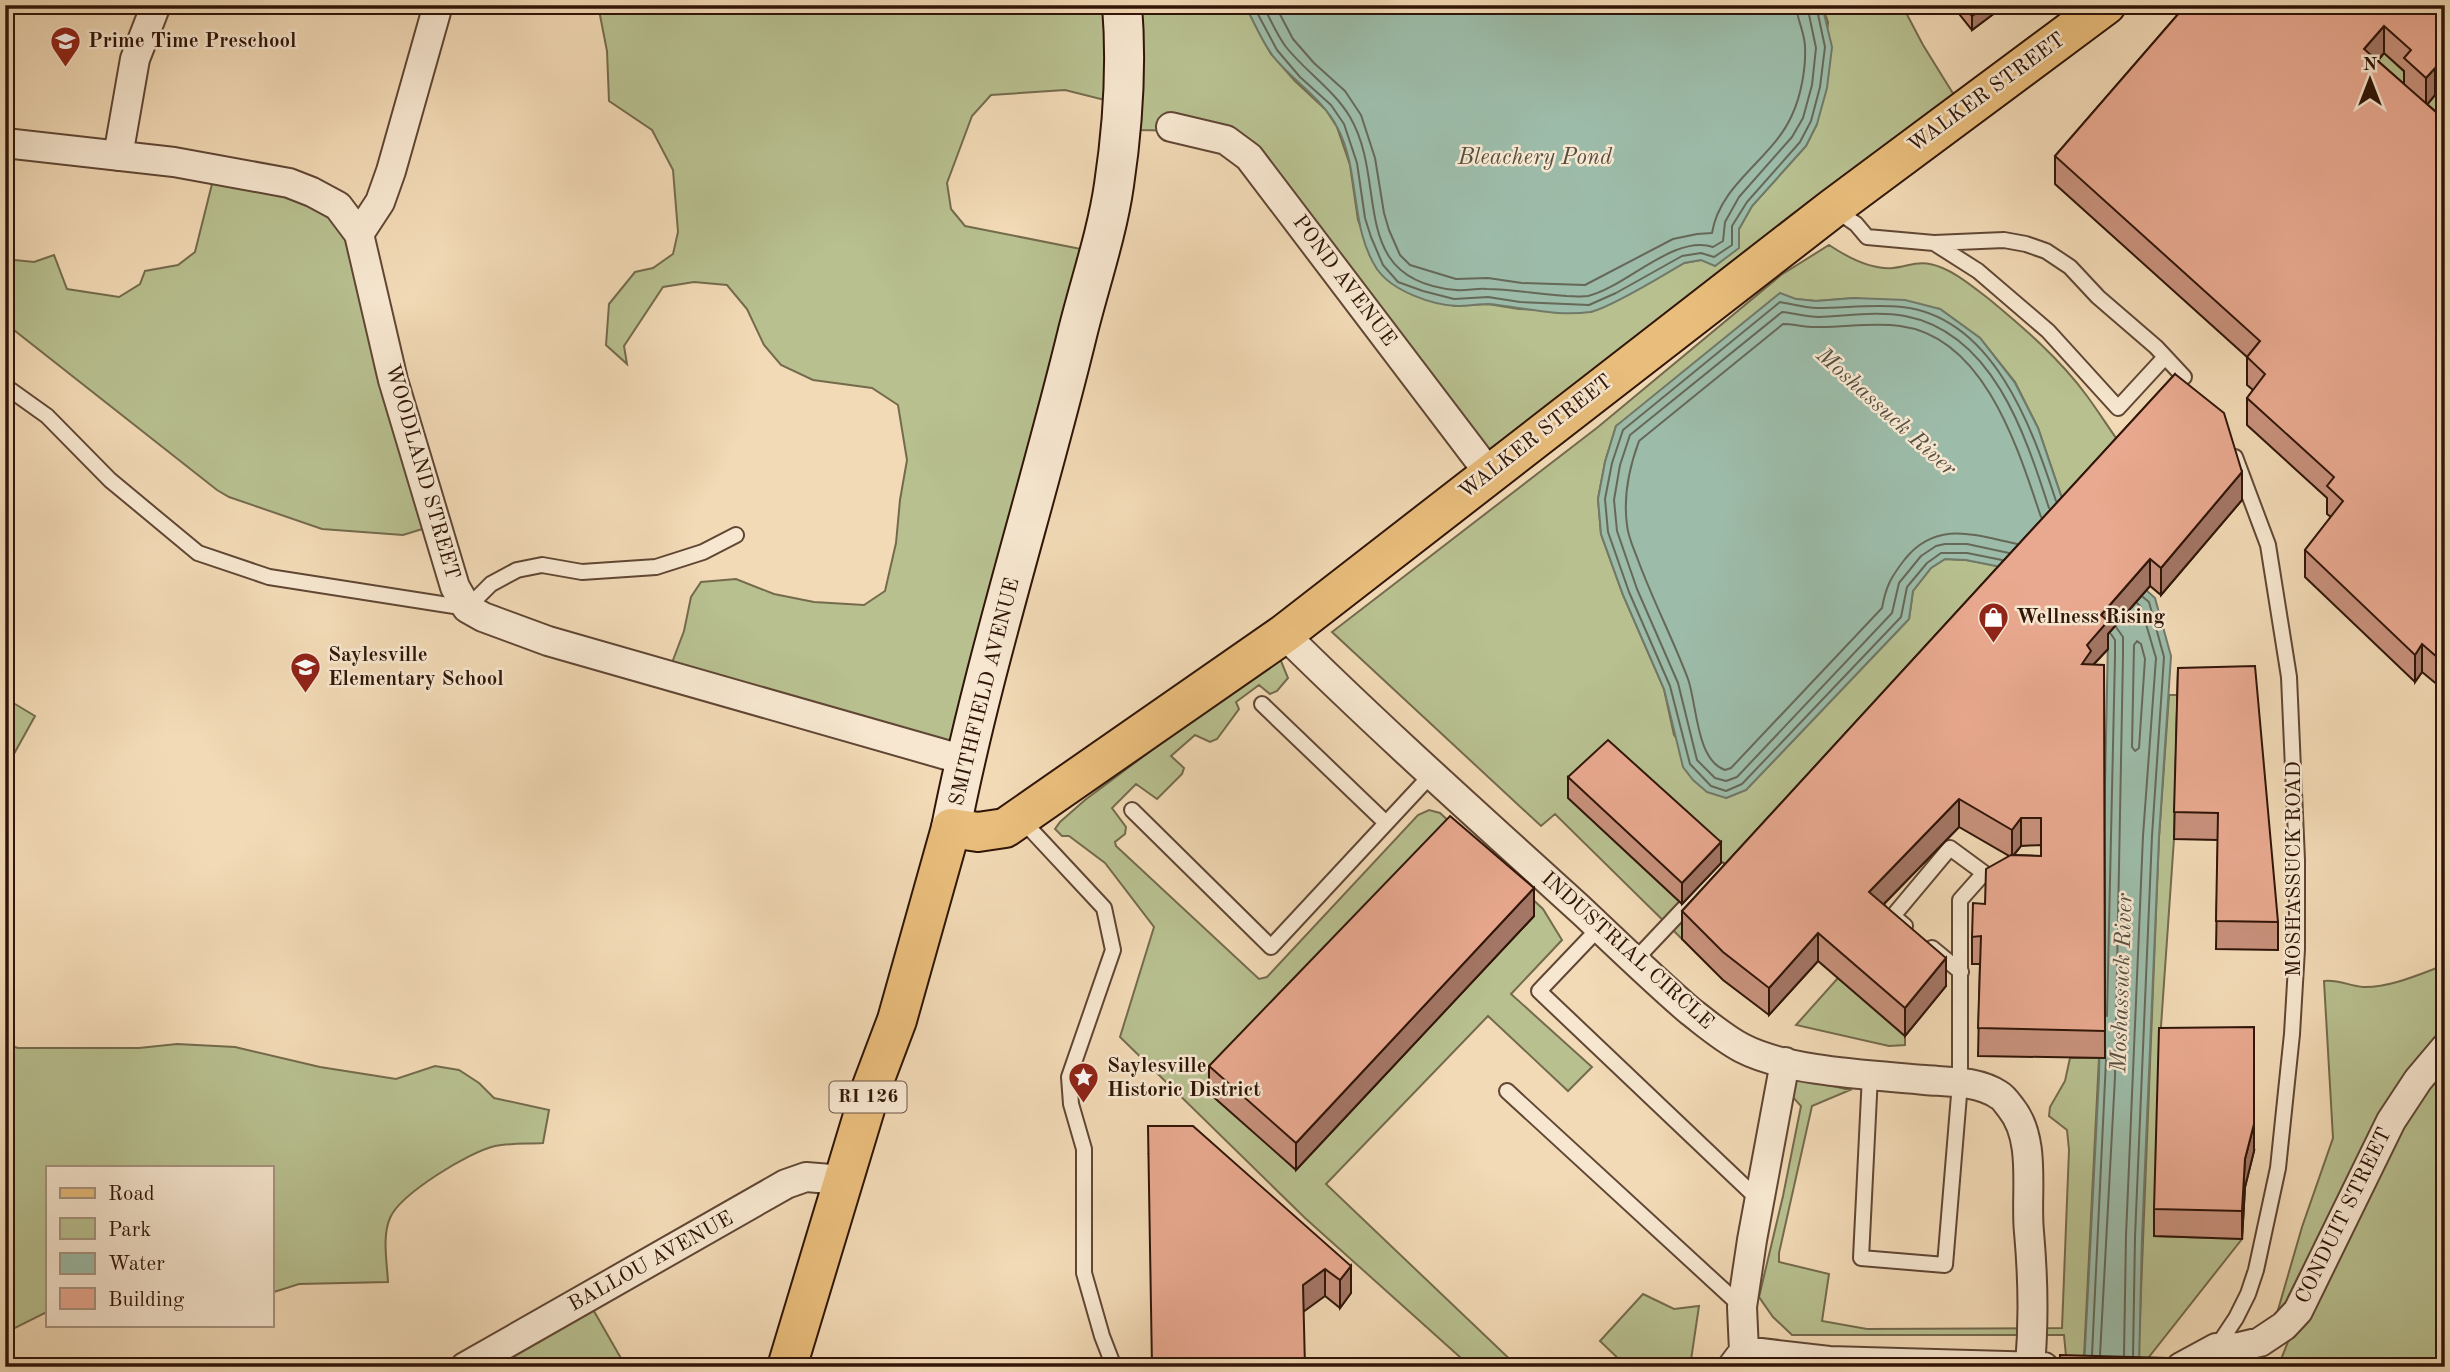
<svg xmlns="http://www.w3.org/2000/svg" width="2450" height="1372" font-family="'Old Standard TT',serif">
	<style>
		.green { fill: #b8c090; stroke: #746a4c; stroke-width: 2 }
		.water { fill: #9cbba8; stroke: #717968; stroke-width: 2 }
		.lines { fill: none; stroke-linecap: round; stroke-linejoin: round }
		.shore { stroke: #666858; stroke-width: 2 }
		.lane-casing { stroke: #604634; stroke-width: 18 }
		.street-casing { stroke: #604634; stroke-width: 32 }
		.secondary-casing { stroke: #301508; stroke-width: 42 }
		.primary-casing { stroke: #301508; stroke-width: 42 }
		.lane { stroke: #f7e7d0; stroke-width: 14 }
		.street { stroke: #f7e7d0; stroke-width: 28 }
		.secondary { stroke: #f7e7d0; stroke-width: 38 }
		.primary { stroke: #e9bd7b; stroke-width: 38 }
		.wall { fill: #c8917c; stroke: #301508; stroke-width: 2; fill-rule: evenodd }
		.shaded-wall { fill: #a37665; stroke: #301508; stroke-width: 2 }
		.building { fill: #e9a990; stroke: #301508; stroke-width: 2 }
		.labels { text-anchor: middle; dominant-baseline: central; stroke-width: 5; stroke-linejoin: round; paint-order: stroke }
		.shield { fill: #f7e7d0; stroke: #6c5444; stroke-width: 2 }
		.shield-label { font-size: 19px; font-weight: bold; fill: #301508 }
		.poi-label { font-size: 21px; font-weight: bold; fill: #301508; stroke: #f7e7d0; text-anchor: start }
		.street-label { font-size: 21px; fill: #301508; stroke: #f7e7d0 }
		.water-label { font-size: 23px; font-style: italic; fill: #564f40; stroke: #f7e7d0 }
	</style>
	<rect width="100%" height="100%" fill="#f2dab6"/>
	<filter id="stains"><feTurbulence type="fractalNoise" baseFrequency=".00286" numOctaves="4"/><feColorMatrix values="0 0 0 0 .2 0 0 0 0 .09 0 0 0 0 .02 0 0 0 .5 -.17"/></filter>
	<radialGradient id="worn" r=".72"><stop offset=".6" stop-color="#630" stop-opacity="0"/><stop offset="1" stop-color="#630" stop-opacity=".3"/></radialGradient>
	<!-- green -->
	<path class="green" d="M598 5H1245L1271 54 1295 81 1326 110 1337 127 1350 165 1358 220 1377 269 1454 306 1488 304 1519 309 1591 312 1684 263 1701 260 1739 229 1752 206 1806 146 1817 124 1828 22 1822 5H1902L1923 45 1967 116 1497 471 1243 152 1200 131 1134 130 1117 103 1065 90 991 95 972 116 947 183 951 209 965 226 1096 252 965 761 670 668 684 631 691 597 701 582 736 579 774 594 814 602 864 605 885 591 896 543 900 500 907 460 898 405 872 388 813 380 781 365 764 345 747 309 727 285 694 282 663 287 624 346 627 364 606 345 609 304 635 272 653 268 673 254 678 232 673 170 652 130 609 101 607 51Z
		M2384 53 2411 78 2427 105 2435 95 2445 103V147L2364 76Z
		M214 176 309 199 350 223 432 526 403 535 322 529 229 497 217 490 5 323V259L34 262 54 255 67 289 119 297 140 284 145 271 178 265 195 252Z
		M1829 245C1847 257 1871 270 1893 268 1906 267 1916 261 1930 264 1951 268 1972 286 1989 299 2024 328 2060 359 2087 396 2101 415 2113 435 2127 453L2070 522 2038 428 2015 382 1980 338 1940 309 1854 298 1816 301 1796 299 1616 426 1605 462 1598 499 1601 534 1623 595 1664 689 1674 735 1726 798 1746 790 1909 619 1913 591 1931 568 1945 559 1966 560 2019 570 1682 939 1555 814 1541 826 1332 632 1598 427 1781 275Z
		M1271 661H1281L1288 678 1277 691 1270 694 1259 685 1236 702 1239 709 1217 739 1210 742 1195 735 1171 756 1184 768 1182 774 1157 799 1136 784 1112 808 1126 827 1125 834 1115 842 1116 846 1259 979 1267 977 1418 815 1429 810 1440 813 1543 909 1562 940 1511 994 1592 1067 1568 1091 1488 1016 1326 1184 1518 1367H1471L1305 1218 1120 1037 1154 927 1105 863 1069 836H1062L1055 829 1060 822 1085 800Z
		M2169 695H2178L2174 839 2159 1055 2154 1236 2242 1239 2141 1367H2138L2159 837Z
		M5 698 35 716 5 770Z
		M2445 965V1367H2278L2307 1294 2271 1334 2302 1227 2333 1138 2324 981C2337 979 2350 986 2363 987 2390 988 2420 974 2445 965Z
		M1838 978 1905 1036V1045L1889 1046 1796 1025Z
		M5 1044 18 1048H139L177 1044 235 1047 320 1067 396 1079 435 1066 459 1070 479 1083 494 1098 549 1110 543 1143C528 1144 510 1143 495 1146 469 1152 400 1194 390 1218 382 1236 387 1262 388 1282L299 1284 271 1293V1167H47V1312L5 1333Z
		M2070 1058H2099L2084 1357 2066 1356 2064 1335H1792L1773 1317 1759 1297 1783 1196 1801 1106 1769 1071 1850 1090 1812 1106 1779 1253V1262L1829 1274 1822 1321 1867 1329 2062 1328 2069 1150 2067 1130 2049 1116 2050 1107 2065 1081Z
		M1643 1294 1674 1309 1699 1306 1691 1360 1697 1367H1627L1600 1341Z
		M591 1306 626 1367H479Z"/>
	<!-- water -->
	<path class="water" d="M1245 5H1822L1832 47 1827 88 1817 124 1806 146 1752 206 1739 229V248L1715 266 1701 260 1684 263C1664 275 1610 308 1590 312 1558 317 1520 307 1489 304 1478 304 1468 306 1457 306 1432 305 1392 291 1377 269 1349 227 1361 171 1337 127 1323 99 1293 81 1273 56 1262 42 1254 22 1245 5Z
		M1780 293 1796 299 1816 301 1854 298 1905 300 1940 309 1980 338 2015 383 2038 428 2070 522 2155 598 2171 656 2159 837 2142 1237 2139 1367H2084L2099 1077 2108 640 2031 573 1966 560 1945 559 1931 568 1913 591 1909 619 1746 790 1726 798 1707 792 1693 780 1683 767 1664 689 1623 595 1601 534 1598 499 1605 462 1616 426Z"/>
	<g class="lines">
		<!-- shore -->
		<path class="shore" d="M1253 5 1277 50 1300 77 1331 105 1344 124 1357 163 1365 218 1371 237 1383 265 1398 282 1423 291 1454 299 1488 297 1520 302 1589 305 1616 293 1682 256 1701 253 1714 257 1732 245V226L1747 202 1800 142 1811 121 1820 87 1825 47 1816 5
			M1263 5C1270 19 1277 35 1286 47 1306 72 1334 90 1350 117 1389 183 1346 280 1456 290 1466 291 1477 288 1487 289 1514 289 1540 295 1567 296 1573 296 1581 297 1588 296 1626 287 1674 234 1713 247L1723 241 1725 222 1739 197 1792 137 1803 118 1812 85 1816 48 1807 5
			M1275 5 1293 39 1314 63 1345 91 1361 115 1375 158 1384 213 1389 230 1400 255 1410 265 1456 279 1488 278 1522 283 1585 285 1673 239 1697 234 1712 233C1720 183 1773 159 1792 115 1801 96 1806 68 1805 47 1805 33 1797 20 1796 5
			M2017 544C1974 535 1937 520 1905 559 1891 577 1886 586 1882 608L1731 768 1725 770C1696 760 1697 704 1688 679 1673 639 1653 601 1638 560 1634 549 1628 537 1627 525 1623 496 1629 468 1639 441L1783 324C1793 324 1804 327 1815 327 1843 328 1871 322 1900 326 1985 337 2018 449 2041 517
			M2009 553 1967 544H1945L1936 546 1921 556 1899 583 1892 613 1737 777 1726 781 1715 778 1697 760 1678 683 1637 589 1617 531 1614 500 1620 465 1630 435 1782 312C1794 313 1806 317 1819 317 1847 316 1877 311 1905 316 1993 333 2025 434 2049 508
			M2002 560 1967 553H1941L1927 563 1907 587 1901 617 1742 784 1726 791 1711 786 1690 764 1670 686 1629 592 1608 532 1605 499 1612 463 1623 430 1780 302C1792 304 1804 308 1817 308 1845 308 1873 304 1902 307 1993 317 2032 427 2056 501
			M2137 641 2141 644 2145 659 2139 748 2135 751 2132 747 2134 645Z
			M2107 1016 2115 656V640L2111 634
			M2092 1355 2106 1060
			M2100 1355 2115 1077 2123 656V637L2116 627
			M2124 1355 2126 1236 2143 836 2156 658 2141 607 2137 603
			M2133 1356 2135 1237 2152 836 2164 657 2149 602 2143 597"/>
		<defs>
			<path id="lane" d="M1834 209 1856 224 1867 237 1934 243 2004 240 2026 244 2046 251 2070 267 2098 297 2156 347 2184 377
				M1934 243 1978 271 2048 331 2118 408 2165 357
				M5 386 47 416 110 480 198 553 269 577 467 608 491 584 517 570 542 565 582 572 656 567 703 552 736 535
				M1262 704 1386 823
				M1132 810 1271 947 1431 775
				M1021 819 1104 908 1113 950 1069 1077 1071 1104 1084 1149V1273L1102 1336 1114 1367
				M1599 928 1539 991 1759 1200
				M1932 948 1961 972
				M1635 960 1720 870
				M1870 1075 1861 1258 1945 1265 1960 1083V900L1984 873 1950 848 1893 916 1905 926
				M1507 1091 1742 1307
				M2216 1348 2236 1318 2248 1294 2256 1270 2278 1168 2292 1034 2297 949V860L2289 677 2268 545 2235 457"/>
			<path id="street" d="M1171 127 1226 140 1249 157 1489 473
				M5 143 174 162 289 183 312 192 338 206 359 234 393 380 455 587 467 608 483 617 548 641 964 760
				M118 156 135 59 156 5
				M359 234 380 202 391 171 438 5
				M1284 634C1381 730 1482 820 1583 912 1618 945 1653 979 1690 1011 1707 1024 1723 1038 1742 1048 1788 1072 1873 1075 1925 1080 1949 1082 1978 1081 1999 1095 2003 1097 2008 1104 2011 1108 2037 1140 2025 1194 2029 1232 2033 1277 2034 1321 2030 1366
				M1744 1351 1829 1361 2044 1367
				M465 1367 786 1184 806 1177 843 1180
				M1732 1367 1744 1351 1742 1307 1752 1240 1785 1062
				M2181 1367 2216 1348 2239 1347 2260 1342 2284 1326 2298 1311 2391 1121 2418 1080 2445 1048"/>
			<path id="secondary" d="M951 828C984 662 1037 499 1077 335 1089 286 1107 234 1114 185 1123 125 1127 66 1122 5"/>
			<path id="primary" d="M787 1367 871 1089 897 1020 951 828 978 832 1005 828 1284 634 1833 208 2106 5"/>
		</defs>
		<!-- lane casing -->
		<use href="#lane" class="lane-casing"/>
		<!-- street casing -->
		<use href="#street" class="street-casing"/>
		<!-- secondary casing -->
		<use href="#secondary" class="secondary-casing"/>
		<!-- primary casing -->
		<use href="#primary" class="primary-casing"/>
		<!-- lane -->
		<use href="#lane" class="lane"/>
		<!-- street -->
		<use href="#street" class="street"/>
		<!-- secondary -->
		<use href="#secondary" class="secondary"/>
		<!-- primary -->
		<use href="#primary" class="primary"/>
	</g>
	<!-- wall -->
	<path class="wall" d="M1952 5H2000V9L1972 30Z
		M2186 5H2445V103L2435 95 2427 104 2445 120V691L2422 672 2415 682 2305 577V550L2331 517 2327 514V498L2247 425V398L2253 390 2247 385V357L2055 184V156ZM2384 53 2404 71V84L2378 61Z
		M2175 374 2242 500 2161 595 2150 586 2108 634V649L2093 665H2104L2105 1058 1978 1056 1980 964H1972V937L1985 904 2009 856 1959 827 1884 904 1946 986 1905 1036 1818 961 1769 1015 1723 980 1682 939V911ZM2041 845V856L2014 855 2021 846Z
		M2178 668 2278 922V950L2216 949 2218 840 2174 839Z
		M1568 777 1721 863 1682 904 1568 798Z
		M1534 916 1296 1170 1209 1093V1066Z
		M2254 1151 2245 1187 2242 1239 2154 1236V1209Z
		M1148 1153 1351 1266V1293L1340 1308Z"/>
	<!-- shaded-wall -->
	<path class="shaded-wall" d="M1986 5H2000V9L1972 30V16Z
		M2384 26V53L2364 76V49Z
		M2435 68V95L2426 106V78Z
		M2242 472V500L2161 595V568Z
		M2150 559V586L2108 634V649L2091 667 2082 664 2087 645 2101 615Z
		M2422 644V672L2415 682V655Z
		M1959 799V827L1869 919V892Z
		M2021 818V846L2012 857V830Z
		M1721 842V863L1682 904V883Z
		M1534 888V916L1296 1170V1143Z
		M1818 933V961L1769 1015V988Z
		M1946 958V986L1905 1036V1008Z
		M2254 1124V1151L2245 1187 2242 1239V1211L2245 1159Z
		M1351 1266V1293L1340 1308V1280Z
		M1325 1269V1296L1303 1312V1285Z"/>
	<!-- building -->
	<path class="building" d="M1963 5H1986L1972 16Z
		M2186 5H2445V76L2435 68 2426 78 2404 58 2411 50 2384 26 2364 49 2445 120V664L2422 644 2415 655 2305 550 2343 501 2327 486 2334 477 2247 398 2265 374 2247 357 2260 341 2055 156Z
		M2175 374 2224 413 2242 472 2161 568 2150 559 2101 615 2108 621 2087 645 2091 651 2082 664 2104 665 2105 1031 1978 1028 1981 936 1972 937 1973 903 1985 904 1986 869 2011 855 2041 856V818H2021L2012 830 1959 799 1869 892 1946 958 1905 1008 1818 933 1769 988 1723 952 1682 911Z
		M2255 666 2278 922 2216 921 2218 813 2174 812 2178 668Z
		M1608 740 1721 842 1682 883 1568 777Z
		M1450 816 1534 888 1296 1143 1209 1066Z
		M2254 1027V1124L2245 1159 2242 1211 2154 1209 2159 1028Z
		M1148 1126H1193L1351 1266 1340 1280 1325 1269 1303 1285 1305 1367H1152Z
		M2060 1355 2203 1359V1367H2060Z"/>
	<!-- icons -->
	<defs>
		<symbol id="school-pin" viewBox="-11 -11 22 30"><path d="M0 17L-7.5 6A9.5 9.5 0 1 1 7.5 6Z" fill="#8f2418" stroke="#f7e7d0"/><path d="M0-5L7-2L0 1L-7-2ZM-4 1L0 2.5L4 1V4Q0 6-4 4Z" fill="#fff"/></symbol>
		<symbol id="shop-pin" viewBox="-11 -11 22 30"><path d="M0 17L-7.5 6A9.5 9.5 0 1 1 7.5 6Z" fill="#8f2418" stroke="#f7e7d0"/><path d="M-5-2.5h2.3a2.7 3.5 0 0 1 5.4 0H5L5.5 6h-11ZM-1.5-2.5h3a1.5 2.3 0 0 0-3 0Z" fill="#fff"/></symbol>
		<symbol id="sight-pin" viewBox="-11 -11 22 30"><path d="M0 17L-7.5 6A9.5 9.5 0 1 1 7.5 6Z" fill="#8f2418" stroke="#f7e7d0"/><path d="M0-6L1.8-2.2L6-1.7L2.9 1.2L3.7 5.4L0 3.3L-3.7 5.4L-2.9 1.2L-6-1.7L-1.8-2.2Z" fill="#fff"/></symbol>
	</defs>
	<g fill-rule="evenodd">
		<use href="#school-pin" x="48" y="24" width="35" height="47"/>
		<use href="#shop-pin" x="1976" y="600" width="35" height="47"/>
		<use href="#school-pin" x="288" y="650" width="35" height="47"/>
		<use href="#sight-pin" x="1066" y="1060" width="35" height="47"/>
	</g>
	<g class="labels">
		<!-- shield labels -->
		<rect class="shield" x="829.5" y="1081.5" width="77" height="31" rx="5"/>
		<g class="shield-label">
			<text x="868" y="1097">RI 126</text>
		</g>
		<!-- poi labels -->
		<g class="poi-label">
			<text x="88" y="41">Prime Time Preschool</text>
			<text x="2016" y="617">Wellness Rising</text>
			<text x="328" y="655">Saylesville<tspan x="328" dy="24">Elementary School</tspan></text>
			<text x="1107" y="1066">Saylesville<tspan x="1107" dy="24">Historic District</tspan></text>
		</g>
		<!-- street labels -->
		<g class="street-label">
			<text transform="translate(1987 93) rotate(-36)">WALKER STREET</text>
			<text transform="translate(1344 281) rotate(53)">POND AVENUE</text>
			<text transform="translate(1536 437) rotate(-38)">WALKER STREET</text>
			<text transform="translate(422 472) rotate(74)">WOODLAND STREET</text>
			<text transform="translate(985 692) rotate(-76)">SMITHFIELD AVENUE</text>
			<text transform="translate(2294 869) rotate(-90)">MOSHASSUCK ROAD</text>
			<text transform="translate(1627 951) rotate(42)">INDUSTRIAL CIRCLE</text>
			<text transform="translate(2344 1216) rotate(-64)">CONDUIT STREET</text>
			<text transform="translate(651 1262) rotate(-29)">BALLOU AVENUE</text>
		</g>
		<!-- water labels -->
		<g class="water-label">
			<text x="1535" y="157">Bleachery Pond</text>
			<text transform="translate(1886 412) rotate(42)">Moshassuck River</text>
			<text transform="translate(2122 983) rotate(-88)">Moshassuck River</text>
		</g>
	</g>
	<!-- margin -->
	<rect width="2450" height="1372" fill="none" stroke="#f2dab6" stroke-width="28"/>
	<rect x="7" y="7" width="2436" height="1358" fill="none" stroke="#301508" stroke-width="3.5"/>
	<rect x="14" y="14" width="2422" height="1344" fill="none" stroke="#301508" stroke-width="2"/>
	<!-- legend -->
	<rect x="46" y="1166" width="228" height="161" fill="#f7e7d0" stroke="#a79380" stroke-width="2"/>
	<rect x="60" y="1188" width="35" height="10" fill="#e9bd7b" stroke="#a79380" stroke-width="2"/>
	<text x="108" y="1200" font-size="21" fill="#301508">Road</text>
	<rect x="60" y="1218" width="35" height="21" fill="#b8c090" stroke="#a79380" stroke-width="2"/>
	<text x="108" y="1236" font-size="21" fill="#301508">Park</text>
	<rect x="60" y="1253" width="35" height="21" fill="#9cbba8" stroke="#a79380" stroke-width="2"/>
	<text x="108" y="1270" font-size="21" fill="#301508">Water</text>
	<rect x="60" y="1288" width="35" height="21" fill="#e9a990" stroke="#a79380" stroke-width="2"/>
	<text x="108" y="1306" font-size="21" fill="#301508">Building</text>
	<!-- north arrow -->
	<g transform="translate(2370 80)" stroke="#f7e7d0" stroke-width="5" paint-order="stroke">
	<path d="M0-5L12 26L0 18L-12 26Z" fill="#301508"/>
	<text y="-10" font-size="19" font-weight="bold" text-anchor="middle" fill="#301508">N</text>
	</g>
	<rect width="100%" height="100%" filter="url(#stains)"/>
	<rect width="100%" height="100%" fill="url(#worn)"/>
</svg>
